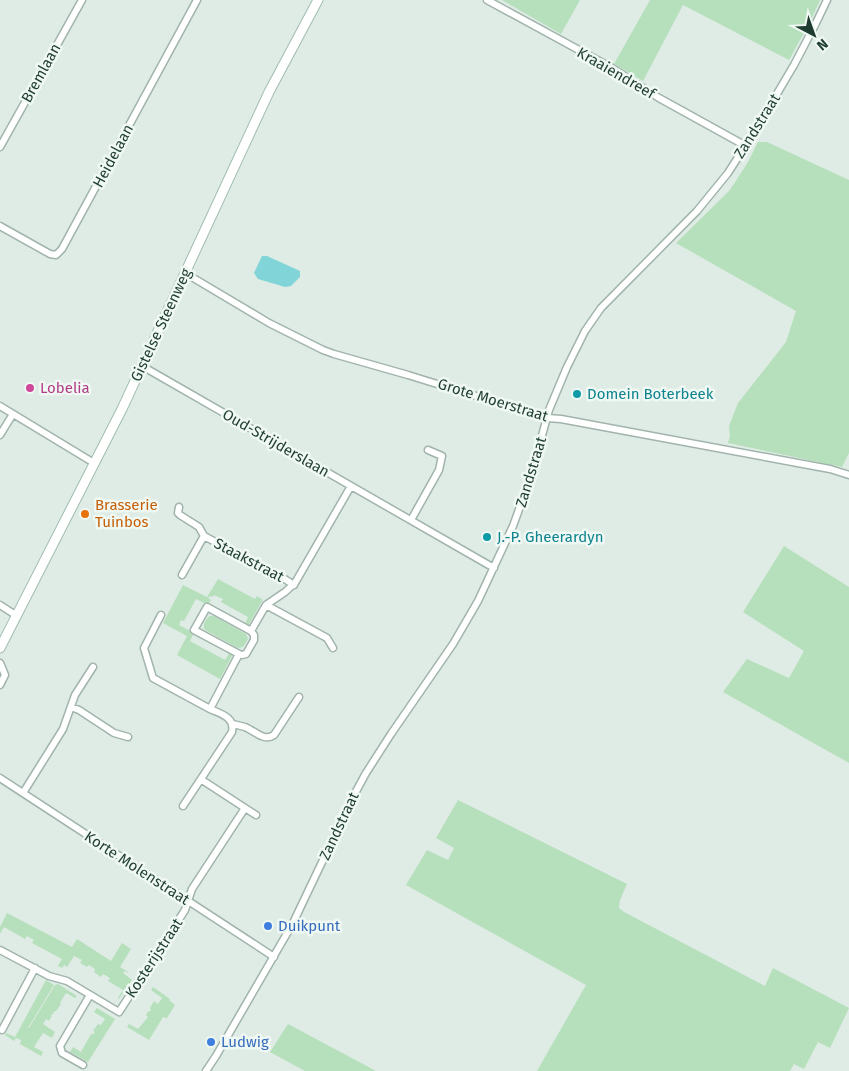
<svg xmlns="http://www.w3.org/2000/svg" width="849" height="1071" font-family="'Fira Sans',sans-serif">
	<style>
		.green { fill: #b6dfbc }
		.water { fill: #81d4d7 }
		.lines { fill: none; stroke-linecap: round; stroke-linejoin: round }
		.minor-casing { stroke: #a1b4ab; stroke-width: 9 }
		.secondary-casing { stroke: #9fbcae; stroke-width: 11 }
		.minor { stroke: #fff; stroke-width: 6 }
		.secondary { stroke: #fff; stroke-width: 9 }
		.hotel-dot { fill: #d1479c; stroke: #f0f8f3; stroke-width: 2 }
		.culture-dot { fill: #0f9aa8; stroke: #f0f8f3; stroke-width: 2 }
		.food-dot { fill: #e8710a; stroke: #f0f8f3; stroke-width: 2 }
		.shop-dot { fill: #3f7fe0; stroke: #f0f8f3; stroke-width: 2 }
		.labels { text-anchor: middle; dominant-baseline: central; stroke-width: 5; stroke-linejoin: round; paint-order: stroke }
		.street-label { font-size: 15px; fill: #1e3d31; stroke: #f0f8f3 }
		.hotel-label { font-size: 15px; fill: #b23c85; stroke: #f0f8f3; text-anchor: start }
		.culture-label { font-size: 15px; fill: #0d838f; stroke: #f0f8f3; text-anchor: start }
		.food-label { font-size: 15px; fill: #c56008; stroke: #f0f8f3; text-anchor: start }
		.shop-label { font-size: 15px; fill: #366cbe; stroke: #f0f8f3; text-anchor: start }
	</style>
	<rect width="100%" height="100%" fill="#dfece5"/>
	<!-- green -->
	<path class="green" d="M502 0H580L561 34Z
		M650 0H820L811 20 789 60 683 5 643 81 614 64Z
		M758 142H767L849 180V453L842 467 728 443 730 436 729 426 738 403 786 342 796 311 676 243 730 190 748 162Z
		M784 546 849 587V763L723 692 747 659 789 678 804 651 743 612Z
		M218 579 255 599 257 596 263 600 262 601 248 626 245 624 248 617 221 602 223 599 214 595 212 597 210 596 208 598 211 600 208 605 196 599 184 621 181 620 179 625 194 633 190 641 225 660 230 652 233 654 220 679 177 655 187 636 163 623 183 585 207 597Z
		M210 616H214L246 634 248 639 243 647 238 648 205 630C202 626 205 619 210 616Z
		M458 800 627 884 620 900 619 908 624 912 765 986 773 968 849 1008 830 1048 818 1042 804 1069 794 1064 790 1071H537L586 985 406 885 427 850 448 860 454 848 436 838Z
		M7 913 72 947 77 939 111 961 122 943 131 949 120 967 128 972V973L125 971 123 973 132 980 119 999 118 998 123 990 108 981 110 978 103 974 101 977 94 972 95 969 89 965 87 967 80 963 82 960 74 956 67 967 64 965 62 968 58 966 62 959 32 943 34 940 27 936 25 939 4 927 0 934V927Z
		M46 980 54 985 28 1028H29L55 985 58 984 77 996 75 998 66 993 60 1003 61 1004 56 1011H55L53 1013 54 1015 52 1014 51 1016 52 1018 51 1017 49 1021 46 1019 43 1024 55 1032 52 1038 43 1033 34 1047 43 1052 41 1056 20 1044 21 1040 16 1038 14 1041 5 1035 6 1033 15 1037Z
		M153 987 170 999 169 1000 175 1005 167 1018 163 1017 149 1040 127 1027 129 1024 138 1029 148 1017 146 1015 148 1011 149 1012 151 1010 150 1008 154 1001 158 1004 162 998 151 990Z
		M97 1008 115 1019 88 1062 70 1052 73 1047 81 1052 91 1034H93L95 1032 93 1031 98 1024 101 1025 105 1019 94 1012Z
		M288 1024 376 1071H305L270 1052Z"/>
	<!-- water -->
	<path class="water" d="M262 256H267L300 271V277L291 286 285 287 258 279 254 273Z"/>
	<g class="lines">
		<defs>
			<path id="minor" d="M487 0 612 68 659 98 746 146
				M0 147 82 0
				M0 226 50 254 56 255 62 249 197 0
				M185 273 269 323 323 350 334 354 408 375 547 418 561 419 830 469 849 475
				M142 366 494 568
				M0 406 94 463
				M0 435 13 414
				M179 507 178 513 180 515 199 527 204 536 283 578 294 585
				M411 520 439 470 442 456 428 450
				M182 575 204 536
				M0 605 17 616
				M266 605 327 638 333 648
				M161 615 144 648 153 678 210 709
				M239 654 194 630 207 607 251 631
				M0 663 5 675 0 685
				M71 707 79 710 114 733 128 737
				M233 724C237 725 241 726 245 727 255 731 264 742 274 735L299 697
				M0 778 274 957
				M23 793 63 729 75 695 93 667
				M183 806 232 732C235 717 221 714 210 709L239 654 242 655 246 654 254 640V635L251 631 266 605 285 592 295 583 351 486
				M245 808 256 815
				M0 950 49 976 67 981 119 1012 185 910 192 889 245 808 202 780
				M2 1030 35 968
				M83 1065 62 1053 60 1046 90 995
				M206 1071 216 1056 293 923 353 797 366 773 391 734 453 644 478 601 513 526 530 479 549 410 567 367 585 331 601 308 697 211 728 173 758 126 794 65 816 23 827 0"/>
			<path id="secondary" d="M0 648 122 409 269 92 318 0"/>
		</defs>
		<!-- minor casing -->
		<use href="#minor" class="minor-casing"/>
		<!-- secondary casing -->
		<use href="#secondary" class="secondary-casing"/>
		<!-- minor -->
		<use href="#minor" class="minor"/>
		<!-- secondary -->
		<use href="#secondary" class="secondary"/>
	</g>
	<!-- markers -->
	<circle class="hotel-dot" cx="30" cy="388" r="5"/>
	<g class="culture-dot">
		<circle cx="577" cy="394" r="5"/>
		<circle cx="487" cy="537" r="5"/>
	</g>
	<circle class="food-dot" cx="85" cy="514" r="5"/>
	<g class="shop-dot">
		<circle cx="268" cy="926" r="5"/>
		<circle cx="211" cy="1042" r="5"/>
	</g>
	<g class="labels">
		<!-- street labels -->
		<g class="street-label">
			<text transform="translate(41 73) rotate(-61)">Bremlaan</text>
			<text transform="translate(616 73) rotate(30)">Kraaiendreef</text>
			<text transform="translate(757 126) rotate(-58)">Zandstraat</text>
			<text transform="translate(113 156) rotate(-62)">Heidelaan</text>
			<text transform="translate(161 325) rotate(-65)">Gistelse Steenweg</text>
			<text transform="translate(493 400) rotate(17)">Grote Moerstraat</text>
			<text transform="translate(276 443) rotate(30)">Oud-Strijderslaan</text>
			<text transform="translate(531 472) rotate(-73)">Zandstraat</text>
			<text transform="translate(249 560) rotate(28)">Staakstraat</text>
			<text transform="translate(339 826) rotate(-65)">Zandstraat</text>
			<text transform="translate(137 868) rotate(33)">Korte Molenstraat</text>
			<text transform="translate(154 958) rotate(-57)">Kosterijstraat</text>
		</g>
		<!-- hotel labels -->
		<g class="hotel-label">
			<text x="40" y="388">Lobelia</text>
		</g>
		<!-- culture labels -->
		<g class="culture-label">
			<text x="587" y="394">Domein Boterbeek</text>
			<text x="497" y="537">J.-P. Gheerardyn</text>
		</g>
		<!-- food labels -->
		<g class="food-label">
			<text x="95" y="505">Brasserie<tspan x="95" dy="17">Tuinbos</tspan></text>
		</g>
		<!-- shop labels -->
		<g class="shop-label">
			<text x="278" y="926">Duikpunt</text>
			<text x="221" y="1042">Ludwig</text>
		</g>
	</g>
	<!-- north arrow -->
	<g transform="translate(814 35) rotate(139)" stroke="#f0f8f3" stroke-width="4" paint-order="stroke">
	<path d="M0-4L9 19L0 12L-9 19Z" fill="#1e3d31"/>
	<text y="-8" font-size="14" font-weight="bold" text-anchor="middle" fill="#1e3d31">N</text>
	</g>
</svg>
